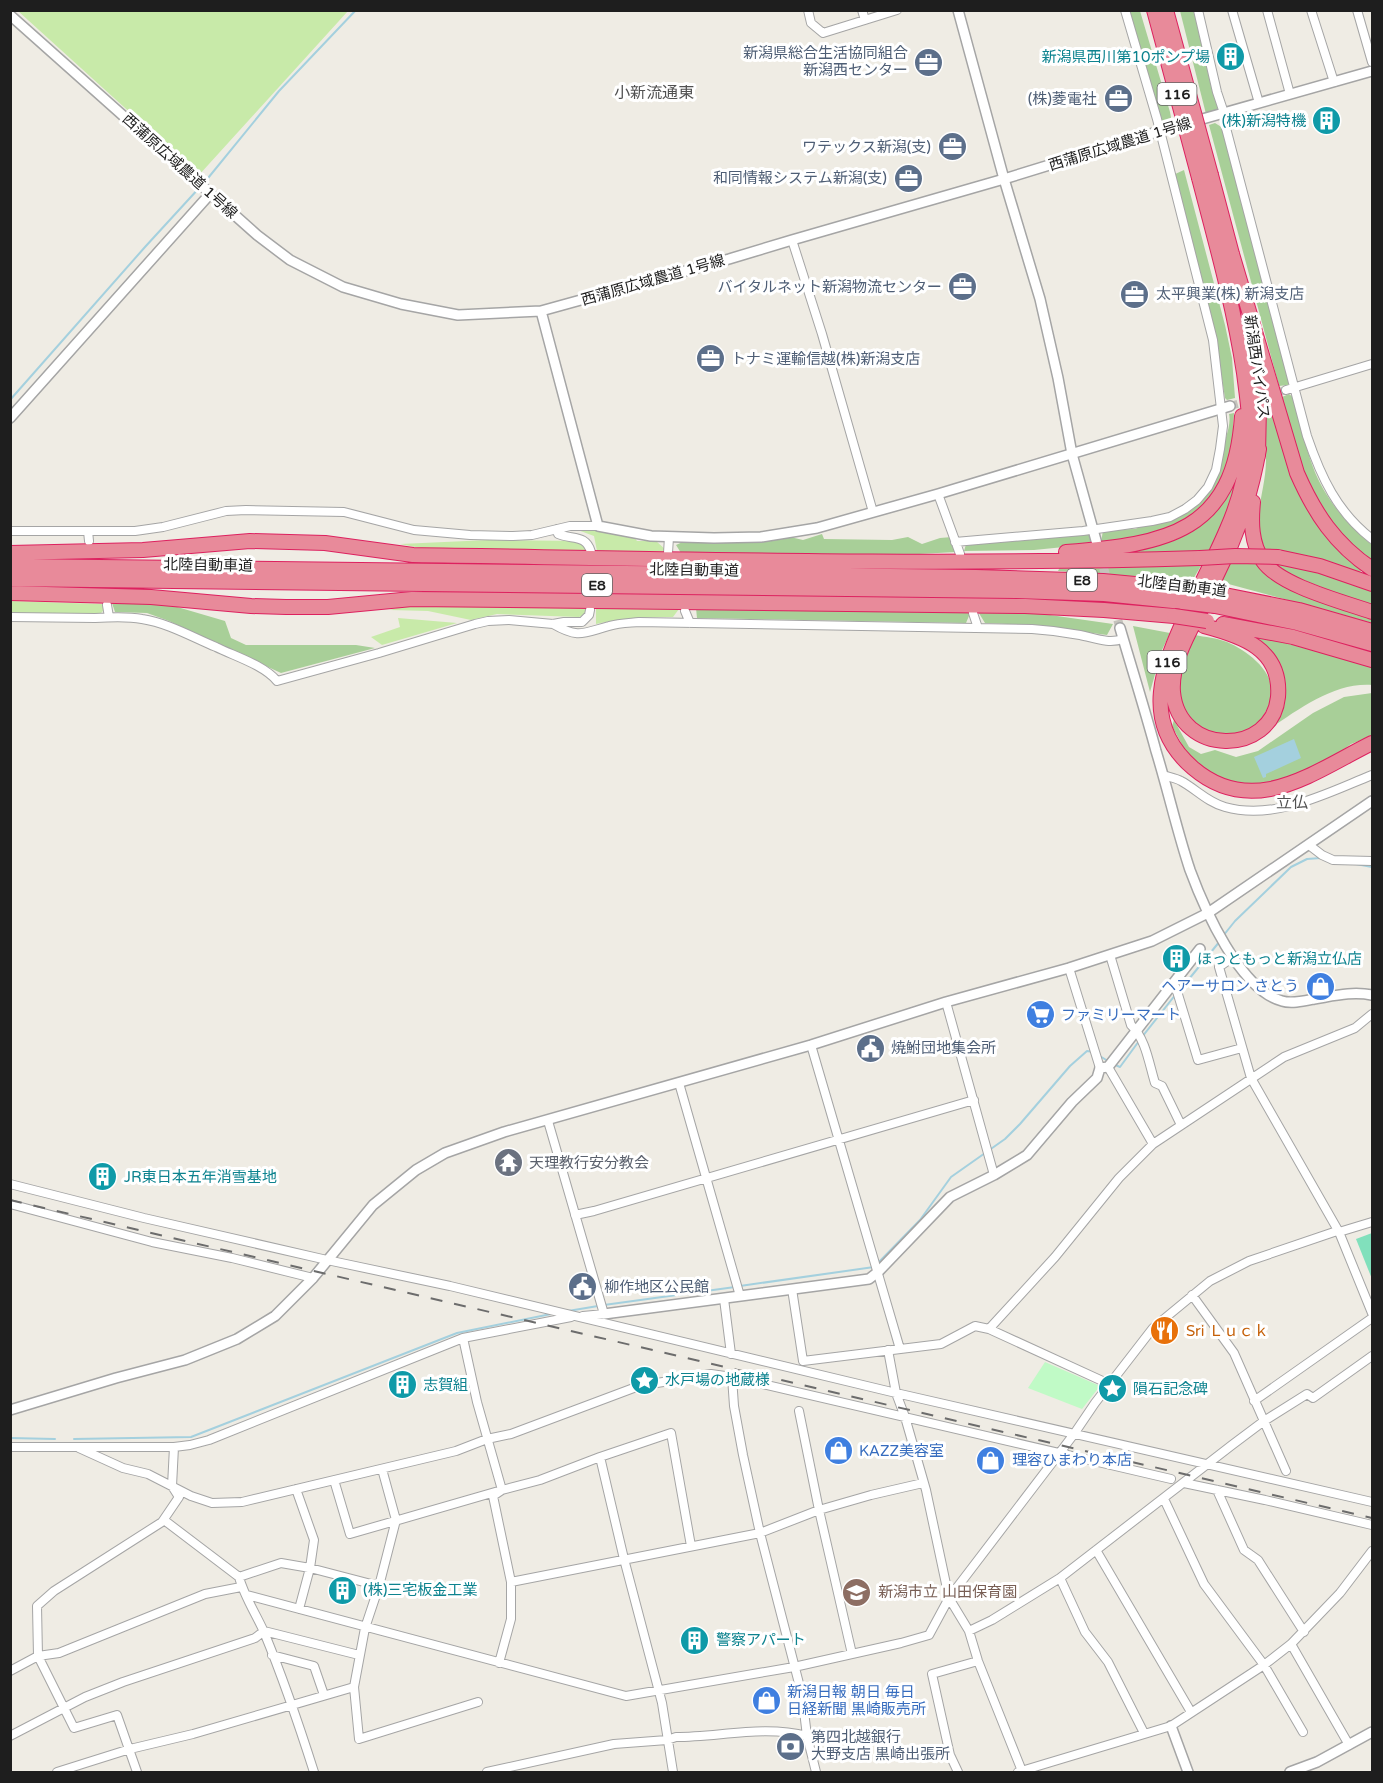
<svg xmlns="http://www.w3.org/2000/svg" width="1383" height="1783" font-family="'Varela Round','Noto Sans JP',sans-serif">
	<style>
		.grass { fill: #c8eaa9 }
		.forest { fill: #a8cf98 }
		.park { fill: #c0fac6 }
		.pitch { fill: #81e0bc }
		.water { fill: #a4d0de }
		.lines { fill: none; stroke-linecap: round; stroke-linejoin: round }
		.stream { stroke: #a4d0de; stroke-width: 2 }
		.minor-tunnel { stroke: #c5c3bc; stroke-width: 8; stroke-dasharray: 8 4; stroke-linecap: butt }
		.tertiary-tunnel { stroke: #c5c3bc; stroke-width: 9; stroke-dasharray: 9 4.5; stroke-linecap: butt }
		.minor-casing { stroke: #a5a5a5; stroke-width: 10 }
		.tertiary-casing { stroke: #a5a5a5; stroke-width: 12 }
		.motorway-casing { stroke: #dd215f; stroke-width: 16 }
		.minor { stroke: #fff; stroke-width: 8 }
		.tertiary { stroke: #fff; stroke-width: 9 }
		.motorway { stroke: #e88a9a; stroke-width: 14 }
		.rail { stroke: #6c6c6c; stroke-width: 2; stroke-dasharray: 12 12; stroke-linecap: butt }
		.motorway-bridge-casing { stroke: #dd215f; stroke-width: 16; stroke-linecap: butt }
		.motorway-bridge { stroke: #e88a9a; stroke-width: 14 }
		.labels { text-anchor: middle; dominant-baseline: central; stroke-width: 6; stroke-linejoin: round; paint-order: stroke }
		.shield { fill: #fff; stroke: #626262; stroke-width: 1.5 }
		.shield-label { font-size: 14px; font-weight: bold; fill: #1e1e1e }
		.service-label { font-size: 15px; fill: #4e5e75; stroke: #fff; text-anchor: end }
		.culture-label { font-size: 15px; fill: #0d838f; stroke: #fff; text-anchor: start }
		.street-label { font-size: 15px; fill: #1e1e1e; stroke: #fff }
		.shop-label { font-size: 15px; fill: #366cbe; stroke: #fff; text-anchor: start }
		.worship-label { font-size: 15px; fill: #5b616d; stroke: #fff; text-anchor: start }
		.food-label { font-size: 15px; fill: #c56008; stroke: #fff; text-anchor: start }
		.education-label { font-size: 15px; fill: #785e54; stroke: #fff; text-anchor: start }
		.neighbourhood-label { font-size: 16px; fill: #515151; stroke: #fff }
	</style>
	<rect width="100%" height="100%" fill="#efece4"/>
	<!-- grass -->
	<path class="grass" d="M18 11H348L199 175Z
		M575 529 604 531 634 537 637 541H656L666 550 665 554 597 551 594 536Z
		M489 540 582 541 589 550 578 551 426 549 400 544Z
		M11 601 102 604 105 609 101 613H11Z
		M407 605 588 608 584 615 579 617 497 614 471 620 428 611 390 610Z
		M608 607 679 609 673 617C647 617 622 618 596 624V608Z
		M398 618 457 623 382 645 371 637 400 627Z"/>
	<!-- forest -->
	<path class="forest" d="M1128 11H1140L1170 112 1172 123 1167 125 1161 121Z
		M1180 11H1196L1219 105 1216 112 1206 114Z
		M1215 123 1223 128C1244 213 1268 297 1290 381L1288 385 1279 386 1209 125Z
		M1184 170 1225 325 1232 358 1235 398 1227 400 1225 398 1216 342 1173 175Z
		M1289 394 1294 398C1300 421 1305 445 1313 467 1324 497 1347 525 1372 545V562C1360 552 1348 542 1338 530 1306 493 1294 443 1282 397Z
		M1269 404C1285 456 1298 510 1337 549 1344 556 1353 563 1361 570L1359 576 1298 556 1265 549C1251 516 1265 495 1266 462 1266 444 1263 425 1262 406Z
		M1234 413 1232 446 1218 491 1199 515 1155 534 1101 543 1103 530 1135 529 1195 505C1204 486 1234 434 1229 414Z
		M1240 451C1241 486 1225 519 1211 550L1113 556 1116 551 1194 529Z
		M1087 532 1094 544 1034 550 964 551 967 541Z
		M822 534 824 539 892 540 908 537 922 544 940 538 952 537 956 552 883 556 681 553 676 545 687 540 764 541 786 536 803 540Z
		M1228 562H1260L1372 616V623L1221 582Z
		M1275 563 1316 571 1372 590V607L1288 574Z
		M1202 564 1192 581 1058 571 1060 567Z
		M112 603 167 604 225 621 231 638 246 645H356L375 648 281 673 169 621 147 613 115 612Z
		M696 608 971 611 966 623 697 618Z
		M977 610 1029 612 1113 624 1107 635 1033 625 985 623Z
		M1133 626 1170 633 1162 650 1150 692Z
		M1195 635C1205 637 1217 638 1227 642 1252 653 1286 680 1266 711 1261 720 1254 729 1244 733 1231 738 1216 736 1204 729 1165 706 1182 668 1195 635Z
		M1258 635 1320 651 1372 667V685C1331 682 1293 714 1260 735L1280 708 1273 654 1256 638Z
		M1372 693V736L1351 744 1332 758 1284 782 1258 787 1235 784 1204 770 1187 754 1172 726 1174 720 1189 747 1201 754 1215 750 1236 757 1258 751 1313 713 1344 697Z"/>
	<!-- park -->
	<path class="park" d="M1045 1362 1100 1386 1082 1409 1028 1388Z"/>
	<!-- pitch -->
	<path class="pitch" d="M1372 1233V1279L1356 1239Z"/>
	<!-- water -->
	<path class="water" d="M1294 739 1301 758 1266 774V777L1263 778 1254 757Z"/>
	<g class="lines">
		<!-- stream -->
		<path class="stream" d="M204 183 279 91 356 10
			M10 400 145 247 200 187
			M1356 864 1372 867
			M1223 936 1235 921 1291 867 1307 859 1321 858
			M1180 990 1220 941
			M1142 1037 1176 994
			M1098 1055 1108 1061
			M1113 1064 1120 1067 1139 1041
			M878 1263 920 1220 951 1177 1005 1139 1020 1124 1070 1066 1087 1051 1093 1052
			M740 1286 874 1267
			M604 1305 735 1287
			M568 1311 598 1306
			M10 1438 55 1439
			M74 1439 191 1437 457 1333 551 1314"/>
		<!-- minor-tunnel -->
		<path class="minor-tunnel" d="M1230 406 1286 390"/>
		<!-- tertiary-tunnel -->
		<path class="tertiary-tunnel" d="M1100 555 1120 628"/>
		<defs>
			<path id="minor" d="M808 10 811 23 823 33 897 10
				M862 10 865 20
				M1198 10 1217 92 1224 113 1226 128 1307 436C1321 477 1337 512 1372 539
				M1232 10 1259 103
				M1267 10 1290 94
				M1311 10 1334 82
				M1357 10 1372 62
				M792 240 822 334 873 512
				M1286 390 1372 364
				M938 494 960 554
				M557 529 558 534C572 540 586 534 591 552
				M10 531H135L163 527 226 511 246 510 344 512 414 530 470 535 513 536 532 535 570 526H598
				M88 531 89 541
				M955 542 1083 531 1152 521 1170 517 1185 509 1197 500 1208 487 1216 470 1220 449 1223 426 1213 340 1157 119 1125 10
				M668 553 669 537
				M107 605 109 617
				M685 611 690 623
				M973 613 978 628
				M10 617 95 618C110 617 127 616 142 619 168 623 192 637 216 647 234 656 264 665 277 681L379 653 475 624 488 621 509 620 553 624 564 622H582L589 615 590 610
				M553 624C579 639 583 633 609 626 619 623 629 623 639 622L1032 629C1048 630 1064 632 1080 635 1095 638 1108 644 1123 639
				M1163 775C1169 777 1176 778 1181 781 1196 789 1207 802 1225 807 1275 821 1327 793 1372 775
				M1309 845 1322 855 1333 860 1372 861
				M1110 955 1131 1025C1146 1039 1149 1064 1155 1083L1162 1086 1181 1125
				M1232 958 1219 967 1251 1078 1339 1232 1372 1313
				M1069 968 1100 1068
				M1173 984 1176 988 1198 1060 1242 1048
				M946 1002 994 1175
				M811 1045 900 1349
				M1108 1067 1153 1144
				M679 1083 740 1296
				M548 1121 604 1314 583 1316
				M10 1184 144 1218 327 1260 450 1286 896 1393 1372 1502
				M10 1204 152 1242 232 1258 313 1278
				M575 1215 594 1211 974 1100
				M1339 1232 1372 1222
				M792 1289 803 1361 941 1344 975 1326 989 1329 1109 1384
				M1192 1295 1234 1353 1286 1471
				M724 1299 731 1354
				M989 1329 1055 1257 1119 1178 1153 1144 1284 1057 1355 1028 1372 1014
				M463 1338 477 1402 502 1490 493 1496 511 1582V1619L499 1663
				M888 1350 896 1393 905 1417 926 1490 949 1598 969 1631 978 1661 1022 1771
				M1254 1401 1372 1318
				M799 1411 819 1510 852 1654
				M10 1447H174L190 1445 209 1440 463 1338 571 1317
				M79 1448 123 1468 148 1474 191 1496 212 1503 242 1502 456 1451 487 1439 511 1434 639 1386 711 1374 732 1377
				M334 1480 350 1534 502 1490 540 1480 600 1457
				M1184 1483 1265 1500 1372 1525
				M296 1489 314 1540 310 1568 299 1609
				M1217 1490 1244 1550 1258 1560 1304 1632
				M1164 1499 1204 1584 1264 1665 1303 1732
				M164 1520 239 1577C244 1596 256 1614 264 1632 283 1678 299 1725 314 1772
				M1096 1550 1191 1712
				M239 1577 281 1563 310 1568 379 1586
				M1060 1578 1085 1632 1108 1662 1144 1733
				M511 1582 760 1533 819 1510 871 1495 923 1483
				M247 1595 626 1696 794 1667 901 1643 929 1635 949 1598 1074 1434 1095 1403 1153 1328 1210 1281 1249 1261 1337 1231
				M264 1631 359 1655
				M969 1631 992 1620 1060 1578 1232 1445 1264 1421 1307 1394 1313 1398 1372 1356
				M1291 1644 1349 1745
				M272 1655 314 1666 324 1695
				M10 1671 38 1656 37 1606 54 1591 162 1522 179 1497 172 1486 174 1447
				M354 1687 365 1628 379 1586 396 1520 382 1469
				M10 1736 85 1697 123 1682 255 1638 264 1631
				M57 1772 130 1749 193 1734 354 1687 359 1739 478 1702
				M137 1772 117 1715 74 1728 38 1656 59 1653 205 1594 241 1587
				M487 1772 614 1744 667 1740 676 1737C719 1737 764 1725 807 1736
				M673 1772 662 1703 624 1559 600 1457 671 1433 691 1546
				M816 1772 807 1736 802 1695 760 1533 743 1455 734 1406 732 1377 1171 1479
				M958 1772 950 1755 932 1674 978 1661
				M1018 1772 1171 1726 1264 1665 1291 1644 1340 1593 1372 1551"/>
			<path id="tertiary" d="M958 10 1004 179 1040 299 1058 378 1072 454 1097 544
				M10 15 257 235 290 260 343 287 401 304 458 315 541 311 729 259 792 240 1004 179 1160 131 1372 71
				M541 311 598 526 651 536 714 538 761 537 817 528 938 494 1230 406
				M10 418 210 194
				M1120 628C1132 669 1145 710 1156 751 1168 790 1177 831 1190 870 1204 908 1240 990 1282 1001 1291 1004 1304 1001 1314 999 1333 996 1352 991 1372 995
				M604 1314 869 1279 878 1272 950 1197 994 1175 1027 1155 1072 1102 1097 1078 1100 1068 1108 1067 1200 949
				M10 1410 116 1378 185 1360 237 1339 275 1316 313 1278 373 1205 416 1170 445 1153 504 1132 811 1045 946 1002 1069 968 1152 941 1208 913 1372 801
				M1171 1726 1188 1772
				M1290 1772 1317 1762 1372 1732"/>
			<path id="motorway" d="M1211 175 1232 254 1297 473C1315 514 1335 544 1372 569
				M1199 178C1216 243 1234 307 1244 373 1247 397 1251 421 1249 446 1246 474 1239 502 1227 529 1215 557 1201 584 1188 611 1163 665 1139 722 1193 768 1254 820 1315 771 1372 743
				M1254 352 1259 405 1258 456
				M1253 502C1251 522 1251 543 1263 561 1280 586 1344 602 1372 612
				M1066 552C1167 544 1234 533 1242 416
				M10 553 143 550 250 541 325 543 413 555C675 559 938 566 1200 558
				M1278 557 1320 566 1372 584
				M10 566 976 577 1103 581 1188 589
				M10 579 1016 591 1104 594 1183 602
				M10 593 151 597 251 606 286 607H328L412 599 1025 606 1104 610 1174 616
				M1220 594 1299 610 1372 631
				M1215 606 1297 623 1372 644
				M1223 624 1293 637 1372 660
				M1204 626C1242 636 1282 649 1278 697 1272 756 1179 757 1173 692 1171 665 1186 638 1198 615 1209 591 1220 568 1231 545 1245 512 1253 483 1259 449"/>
		</defs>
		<!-- minor casing -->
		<use href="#minor" class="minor-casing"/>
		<!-- tertiary casing -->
		<use href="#tertiary" class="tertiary-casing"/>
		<!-- motorway casing -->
		<use href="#motorway" class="motorway-casing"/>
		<!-- minor -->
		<use href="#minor" class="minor"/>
		<!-- tertiary -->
		<use href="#tertiary" class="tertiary"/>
		<!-- motorway -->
		<use href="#motorway" class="motorway"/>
		<!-- rail -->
		<path class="rail" d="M10 1200 1372 1518"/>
		<defs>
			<path id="motorway-bridge" d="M1154 10 1199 178
				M1166 10 1211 175
				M1200 558 1235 556 1278 557
				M1188 589 1220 594
				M1183 602 1215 606
				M1174 616 1207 621"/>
		</defs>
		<!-- motorway-bridge casing -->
		<use href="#motorway-bridge" class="motorway-bridge-casing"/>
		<!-- motorway-bridge -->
		<use href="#motorway-bridge" class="motorway-bridge"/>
	</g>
	<!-- icons -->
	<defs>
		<symbol id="building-disc" viewBox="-11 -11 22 22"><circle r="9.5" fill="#0f9aa8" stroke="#fff"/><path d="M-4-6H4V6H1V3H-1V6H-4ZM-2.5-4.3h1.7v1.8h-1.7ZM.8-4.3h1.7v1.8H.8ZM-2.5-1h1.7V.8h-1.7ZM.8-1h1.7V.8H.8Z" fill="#fff"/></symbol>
		<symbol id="office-disc" viewBox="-11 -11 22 22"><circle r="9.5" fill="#5c6f8a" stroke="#fff"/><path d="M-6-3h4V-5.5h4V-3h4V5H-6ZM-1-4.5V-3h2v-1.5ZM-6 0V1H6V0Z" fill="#fff"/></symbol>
		<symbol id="shop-disc" viewBox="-11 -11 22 22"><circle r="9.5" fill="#3f7fe0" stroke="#fff"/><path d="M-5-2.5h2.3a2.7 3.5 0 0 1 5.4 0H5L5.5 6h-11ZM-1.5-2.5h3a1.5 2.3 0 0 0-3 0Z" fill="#fff"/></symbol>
		<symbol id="supermarket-disc" viewBox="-11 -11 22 22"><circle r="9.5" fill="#3f7fe0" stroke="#fff"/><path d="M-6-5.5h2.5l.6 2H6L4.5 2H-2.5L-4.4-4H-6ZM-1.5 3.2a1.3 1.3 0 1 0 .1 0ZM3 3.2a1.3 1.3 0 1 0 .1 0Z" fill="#fff"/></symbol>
		<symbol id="civic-disc" viewBox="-11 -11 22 22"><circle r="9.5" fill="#5c6f8a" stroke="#fff"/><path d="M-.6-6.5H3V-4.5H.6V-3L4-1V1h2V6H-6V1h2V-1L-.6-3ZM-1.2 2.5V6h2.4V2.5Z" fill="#fff"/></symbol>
		<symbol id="temple-disc" viewBox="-11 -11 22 22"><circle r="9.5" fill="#6b7280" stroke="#fff"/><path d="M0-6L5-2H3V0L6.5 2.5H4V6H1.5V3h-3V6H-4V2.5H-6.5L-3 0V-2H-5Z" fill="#fff"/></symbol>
		<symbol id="restaurant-disc" viewBox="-11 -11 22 22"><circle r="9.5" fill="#e8710a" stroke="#fff"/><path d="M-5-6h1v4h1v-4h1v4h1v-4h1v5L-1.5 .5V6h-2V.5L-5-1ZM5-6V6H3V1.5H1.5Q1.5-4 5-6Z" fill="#fff"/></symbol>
		<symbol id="sight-disc" viewBox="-11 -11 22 22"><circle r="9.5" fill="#0f9aa8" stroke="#fff"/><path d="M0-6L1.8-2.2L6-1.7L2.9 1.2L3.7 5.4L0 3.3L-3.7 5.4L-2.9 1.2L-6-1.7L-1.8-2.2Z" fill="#fff"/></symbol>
		<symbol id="school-disc" viewBox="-11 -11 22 22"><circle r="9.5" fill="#8d6e63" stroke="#fff"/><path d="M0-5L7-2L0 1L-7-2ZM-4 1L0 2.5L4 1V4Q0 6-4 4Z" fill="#fff"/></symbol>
		<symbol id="bank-disc" viewBox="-11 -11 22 22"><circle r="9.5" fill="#5c6f8a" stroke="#fff"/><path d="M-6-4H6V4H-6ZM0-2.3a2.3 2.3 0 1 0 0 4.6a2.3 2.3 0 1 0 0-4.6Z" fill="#fff"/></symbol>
	</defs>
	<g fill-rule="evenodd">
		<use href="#building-disc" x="1214" y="40" width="33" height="33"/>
		<use href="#office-disc" x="912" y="46" width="33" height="33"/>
		<use href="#office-disc" x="1102" y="82" width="33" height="33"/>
		<use href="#building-disc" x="1310" y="104" width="33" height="33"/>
		<use href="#office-disc" x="936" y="130" width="33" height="33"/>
		<use href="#office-disc" x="892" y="162" width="33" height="33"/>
		<use href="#office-disc" x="946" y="270" width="33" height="33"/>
		<use href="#office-disc" x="1118" y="278" width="33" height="33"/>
		<use href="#office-disc" x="694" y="342" width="33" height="33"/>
		<use href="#building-disc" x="1160" y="942" width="33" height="33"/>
		<use href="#shop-disc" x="1304" y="970" width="33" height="33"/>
		<use href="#supermarket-disc" x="1024" y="998" width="33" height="33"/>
		<use href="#civic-disc" x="854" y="1032" width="33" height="33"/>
		<use href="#temple-disc" x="492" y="1146" width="33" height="33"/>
		<use href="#building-disc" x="86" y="1160" width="33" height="33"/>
		<use href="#civic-disc" x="566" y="1270" width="33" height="33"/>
		<use href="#restaurant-disc" x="1148" y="1314" width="33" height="33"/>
		<use href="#sight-disc" x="628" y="1364" width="33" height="33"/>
		<use href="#building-disc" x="386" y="1368" width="33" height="33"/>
		<use href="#sight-disc" x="1096" y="1372" width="33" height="33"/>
		<use href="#shop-disc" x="822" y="1434" width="33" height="33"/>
		<use href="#shop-disc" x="974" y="1444" width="33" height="33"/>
		<use href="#building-disc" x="326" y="1574" width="33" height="33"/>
		<use href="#school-disc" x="840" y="1576" width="33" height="33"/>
		<use href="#building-disc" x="678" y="1624" width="33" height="33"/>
		<use href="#shop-disc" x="750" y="1684" width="33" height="33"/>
		<use href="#bank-disc" x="774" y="1730" width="33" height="33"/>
	</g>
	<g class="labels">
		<!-- shield labels -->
		<g class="shield">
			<rect x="1157.5" y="83" width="39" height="22" rx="4.5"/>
			<rect x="1067" y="569" width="30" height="22" rx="4.5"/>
			<rect x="582" y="574" width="30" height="22" rx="4.5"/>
			<rect x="1147.5" y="651" width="39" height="22" rx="4.5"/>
		</g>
		<g class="shield-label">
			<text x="1177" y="94">116</text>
			<text x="1082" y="580">E8</text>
			<text x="597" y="585">E8</text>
			<text x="1167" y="662">116</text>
		</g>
		<!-- service labels -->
		<g class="service-label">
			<text x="908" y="53">新潟県総合生活協同組合<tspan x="908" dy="17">新潟西センター</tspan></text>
			<text x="1097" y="99">(株)菱電社</text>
			<text x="931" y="147">ワテックス新潟(支)</text>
			<text x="887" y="178">和同情報システム新潟(支)</text>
			<text x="942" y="287">バイタルネット新潟物流センター</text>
			<text x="1156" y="294" text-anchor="start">太平興業(株) 新潟支店</text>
			<text x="731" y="359" text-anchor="start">トナミ運輸信越(株)新潟支店</text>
			<text x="891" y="1048" text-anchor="start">焼鮒団地集会所</text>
			<text x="604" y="1287" text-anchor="start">柳作地区公民館</text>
			<text x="811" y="1737" text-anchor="start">第四北越銀行<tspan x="811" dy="17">大野支店 黒崎出張所</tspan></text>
		</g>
		<!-- culture labels -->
		<g class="culture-label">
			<text x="1210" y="57" text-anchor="end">新潟県西川第10ポンプ場</text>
			<text x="1306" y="121" text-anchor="end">(株)新潟特機</text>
			<text x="1197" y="959">ほっともっと新潟立仏店</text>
			<text x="124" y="1177">JR東日本五年消雪基地</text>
			<text x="665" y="1380">水戸場の地蔵様</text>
			<text x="423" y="1385">志賀組</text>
			<text x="1133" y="1389">隕石記念碑</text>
			<text x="363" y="1590">(株)三宅板金工業</text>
			<text x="716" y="1640">警察アパート</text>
		</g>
		<!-- street labels -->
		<g class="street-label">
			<text transform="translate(1120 144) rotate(-17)">西蒲原広域農道 1号線</text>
			<text transform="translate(180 166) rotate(42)">西蒲原広域農道 1号線</text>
			<text transform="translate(653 280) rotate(-16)">西蒲原広域農道 1号線</text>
			<text transform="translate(1257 367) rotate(82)">新潟西バイパス</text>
			<text transform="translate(208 565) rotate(1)">北陸自動車道</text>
			<text transform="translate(694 570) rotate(1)">北陸自動車道</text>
			<text transform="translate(1182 586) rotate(7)">北陸自動車道</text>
		</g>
		<!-- shop labels -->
		<g class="shop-label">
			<text x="1299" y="986" text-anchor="end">ヘアーサロン さとう</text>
			<text x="1061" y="1015">ファミリーマート</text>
			<text x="859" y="1451">KAZZ美容室</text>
			<text x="1012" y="1460">理容ひまわり本店</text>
			<text x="787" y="1692">新潟日報 朝日 毎日<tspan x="787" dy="17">日経新聞 黒崎販売所</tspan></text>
		</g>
		<!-- worship labels -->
		<g class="worship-label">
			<text x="529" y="1163">天理教行安分教会</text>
		</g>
		<!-- food labels -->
		<g class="food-label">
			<text x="1186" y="1331">Sri Ｌｕｃｋ</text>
		</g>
		<!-- education labels -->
		<g class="education-label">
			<text x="878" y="1592">新潟市立 山田保育園</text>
		</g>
		<!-- neighbourhood labels -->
		<g class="neighbourhood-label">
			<text x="654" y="93">小新流通東</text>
			<text x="1292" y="803">立仏</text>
		</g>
	</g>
	<!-- border -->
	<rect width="1383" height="1783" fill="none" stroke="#1e1e1e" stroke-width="24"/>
</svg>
